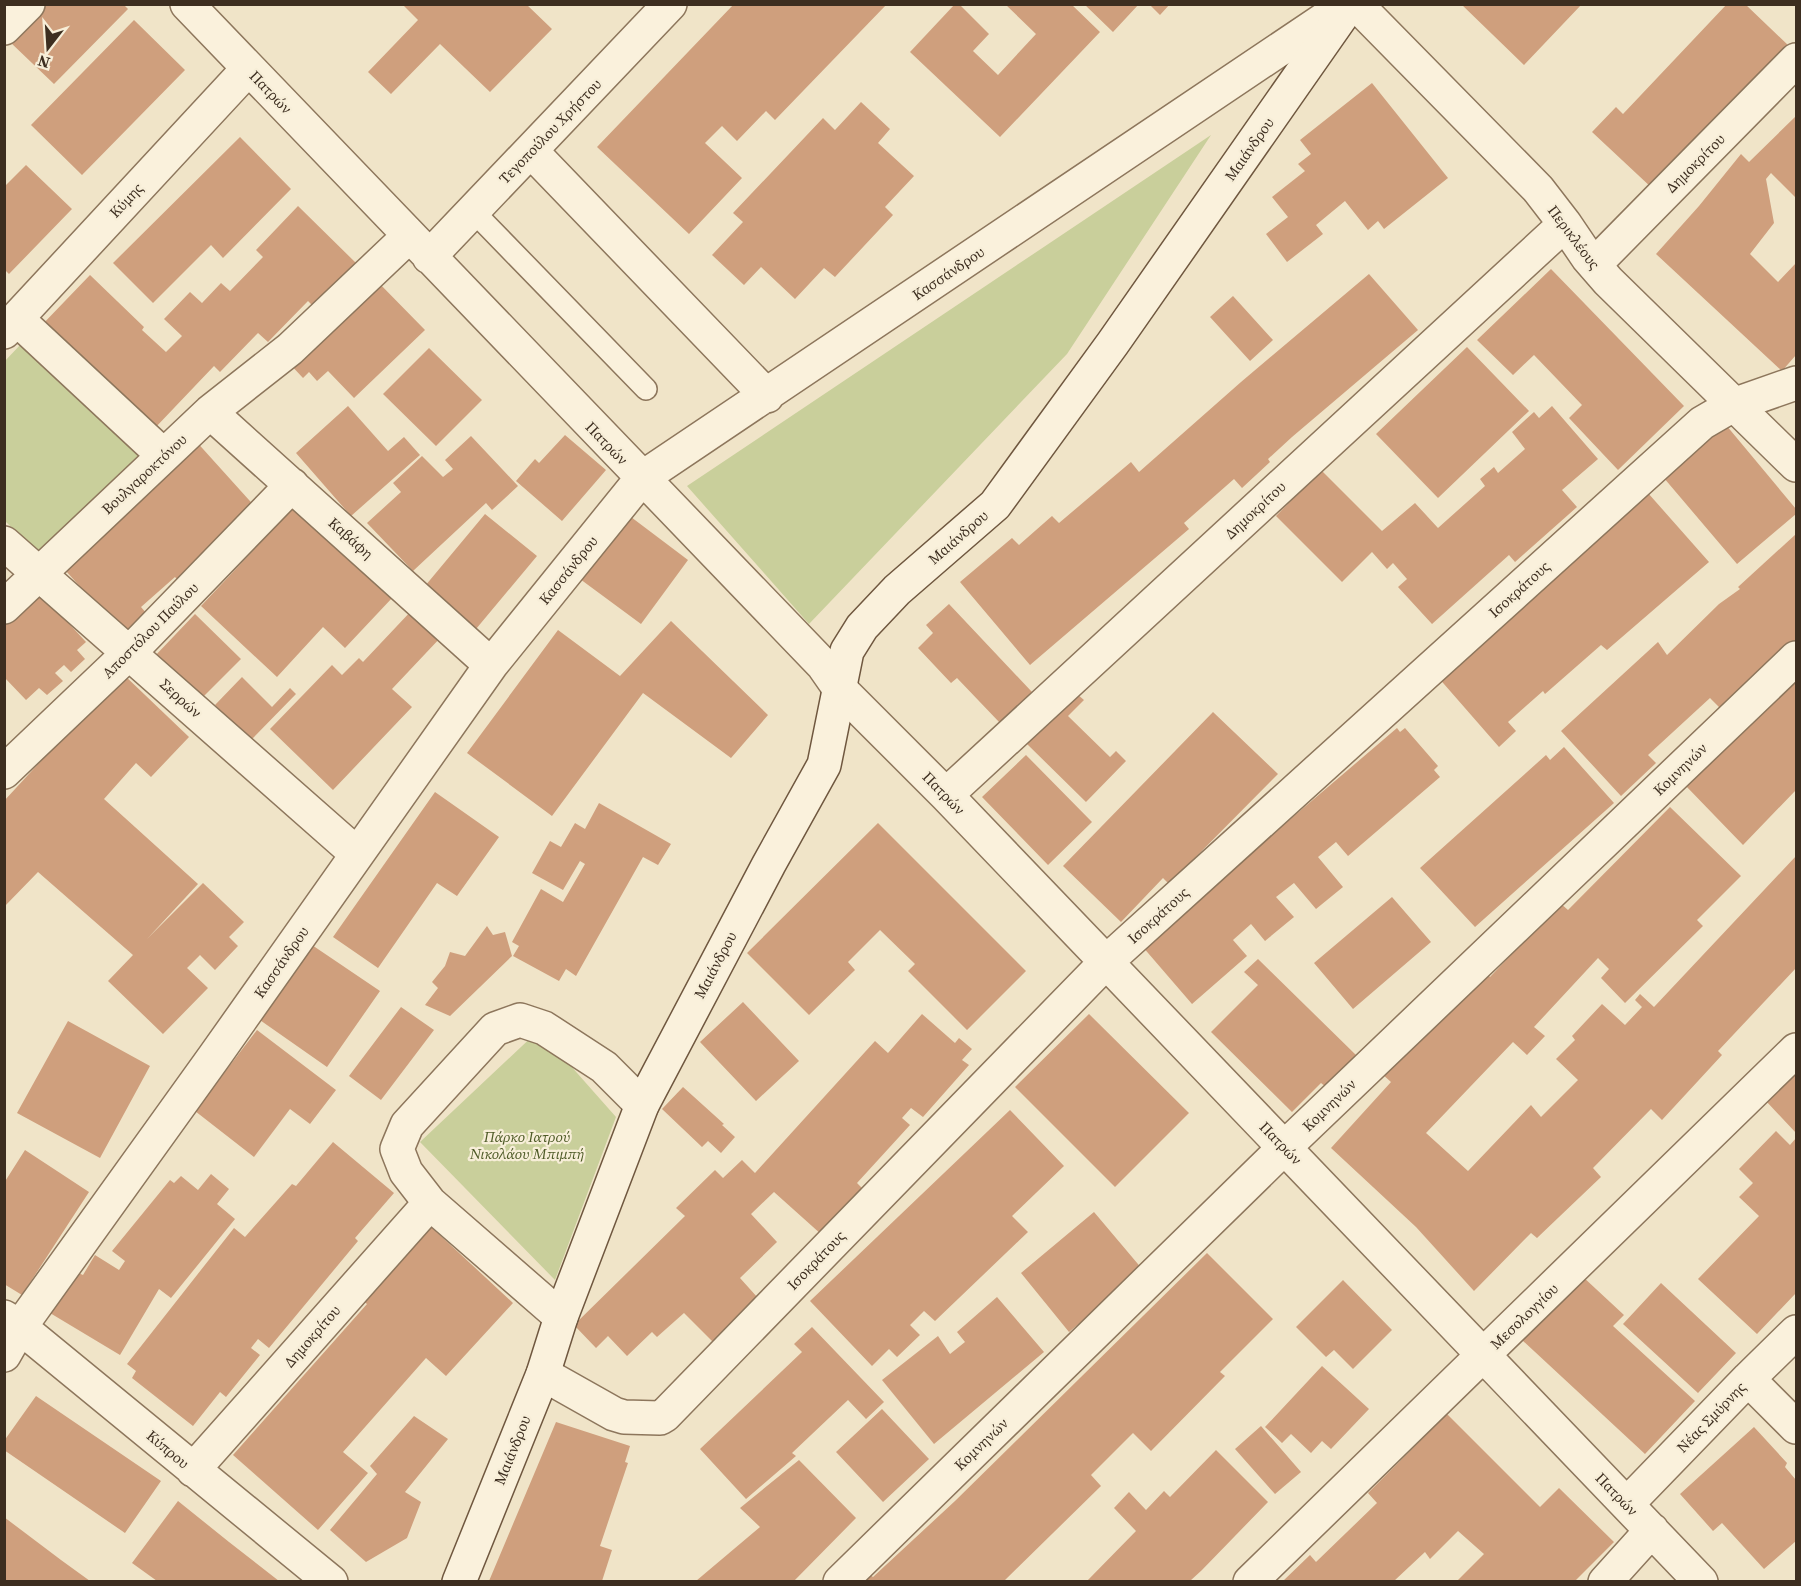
<svg xmlns="http://www.w3.org/2000/svg" width="1801" height="1586" font-family="'Source Serif 4',serif">
	<style>
		.green { fill: #c9cf9b }
		.building { fill: #cf9f7d }
		.lines { fill: none; stroke-linecap: round; stroke-linejoin: round }
		.lane-casing { stroke: #8d765c; stroke-width: 24 }
		.street-casing { stroke: #8d765c; stroke-width: 36 }
		.secondary-casing { stroke: #6f573f; stroke-width: 36 }
		.lane { stroke: #faf1dc; stroke-width: 21 }
		.street { stroke: #faf1dc; stroke-width: 33 }
		.secondary { stroke: #faf1dc; stroke-width: 33 }
		.labels { text-anchor: middle; dominant-baseline: central; stroke-width: 4.5; stroke-linejoin: round; paint-order: stroke }
		.street-label { font-size: 15px; fill: #3d2e20; stroke: #f7eed8 }
		.park-label { font-size: 15px; font-style: italic; fill: #4d5a26; stroke: #f7eed8 }
	</style>
	<rect width="100%" height="100%" fill="#f0e4c8"/>
	<!-- green -->
	<path class="green" d="M1211 135 1067 354 809 624 687 486Z
		M21 344 141 454 37 552 5 521 4 362Z
		M539 1030 616 1117 555 1280 420 1142Z"/>
	<!-- building -->
	<path class="building" d="M402 4H526L552 29 490 92 440 44 391 94 368 72 418 20Z
		M734 4H887L775 120 766 111 737 141 722 126 705 143 742 178 689 234 597 147Z
		M955 4H959L989 34 973 51 998 75 1036 34 1005 4H1071L1100 32 1000 137 910 52Z
		M1084 4H1139L1113 32Z
		M1149 4H1170L1160 15Z
		M1461 4H1582L1524 65Z
		M1727 4H1745L1789 46 1653 189 1592 132 1616 107 1623 114Z
		M46 5H124L128 9 54 84 10 42Z
		M134 20 185 70 82 175 31 125Z
		M1372 83 1448 178 1384 229 1378 221 1368 230 1345 201 1316 225 1323 234 1287 262 1266 234 1288 217 1272 197 1305 171 1298 164 1311 154 1300 140Z
		M861 102 890 129 878 143 914 176 885 207 893 215 835 277 824 268 795 299 761 267 744 285 712 255 743 222 733 213 823 118 835 130Z
		M1796 116V198L1771 173 1766 179 1774 223 1750 254 1778 282 1796 263V355L1782 371 1656 254 1699 206 1741 154 1749 162Z
		M240 137 291 189 223 258 211 245 153 303 113 263Z
		M26 165 72 209 9 274 4 269V187Z
		M298 206 356 263 313 306 308 301 268 342 258 333 220 372 214 366 154 429 39 328 90 275 144 327 142 330 166 352 182 336 164 319 190 292 202 303 221 283 230 291 263 257 256 250Z
		M1551 269 1684 406 1618 470 1569 418 1582 405 1534 355 1513 375 1477 340Z
		M1369 274 1418 330 1292 437 1268 459 1270 462 1242 488 1234 479 1184 523 1189 529 1030 665 960 582 1012 538 1019 545 1052 516 1059 523 1131 462 1139 472 1241 382Z
		M375 279 425 330 354 398 328 371 317 381 309 372 303 378 288 362Z
		M1233 296 1273 340 1250 361 1210 317Z
		M1467 347 1529 411 1438 498 1376 434Z
		M429 348 482 400 436 446 383 394Z
		M348 406 388 451 404 437 420 455 351 516 296 453Z
		M1552 406 1598 459 1562 490 1577 507 1515 562 1509 555 1432 624 1398 587 1407 579 1393 563 1387 569 1372 552 1342 582 1276 516 1321 470 1382 531 1415 503 1438 528 1485 486 1480 479 1494 467 1498 473 1525 449 1512 432 1534 412 1539 418Z
		M1721 419 1796 509V514L1737 564 1658 471Z
		M565 435 606 470 562 521 516 481 535 459 539 463Z
		M471 436 518 486 492 510 486 503 413 571 367 523 401 492 393 483 422 456 443 477 453 469 445 460Z
		M194 439 258 510 183 586 175 577 141 607 147 614 123 635 58 562Z
		M1648 493 1709 562 1607 650 1601 645 1545 694 1543 691 1508 722 1516 731 1499 747 1437 676Z
		M295 506 393 597 345 648 323 627 277 677 201 606Z
		M485 514 537 556 476 629 425 586Z
		M627 514 688 560 641 624 580 579Z
		M1796 534V640L1723 711 1710 698 1648 755 1656 763 1621 796 1561 731 1658 642 1667 655 1719 604 1740 589 1738 587Z
		M37 589 86 642 77 650 85 659 71 672 64 665 55 673 63 681 47 695 39 688 26 700 4 677V620Z
		M949 604 1032 692 1000 723 957 678 951 683 918 648 933 633 926 625Z
		M413 609 442 636 392 689 412 707 333 790 270 729 332 665 342 675 359 658 363 662Z
		M195 614 241 659 198 702 153 658Z
		M671 621 768 715 731 758 643 693 552 816 467 753 558 630 620 676Z
		M122 673 189 737 151 777 136 763 104 799 198 884 147 939 203 883 244 922 229 937 238 946 215 970 200 955 187 968 208 988 163 1034 108 981 133 955 38 872 4 907V801Z
		M242 677 272 707 290 688 296 694 251 740 215 705Z
		M1796 678V777L1795 779 1796 790 1743 845 1685 785Z
		M1077 694 1084 700 1068 716 1110 757 1116 751 1126 761 1086 802 1027 744Z
		M1213 712 1278 774 1169 884 1163 878 1121 922 1063 866Z
		M1397 728 1400 732 1405 728 1438 766 1434 770 1440 777 1348 856 1336 842 1318 857 1343 887 1316 909 1294 883 1276 897 1294 917 1265 941 1251 924 1233 940 1247 956 1192 1004 1142 946Z
		M1564 747 1614 803 1475 927 1420 868 1546 755 1550 760Z
		M1026 755 1092 822 1048 865 982 797Z
		M435 792 499 837 457 896 437 883 378 968 333 937Z
		M599 803 671 844 658 865 643 857 576 976 566 969 559 981 513 956 519 946 512 942 541 889 563 902 585 864 580 861 563 890 532 873 550 841 561 847 575 823 585 829Z
		M1670 807 1741 876 1697 920 1703 926 1625 1003 1601 978 1609 969 1598 958 1534 1027 1545 1036 1527 1055 1513 1042 1426 1133 1468 1171 1531 1105 1541 1117 1578 1080 1556 1059 1575 1040 1572 1036 1602 1004 1625 1025 1642 1007 1635 1000 1640 994 1654 1007 1796 856V968L1718 1051 1722 1055 1662 1120 1651 1109 1593 1168 1601 1177 1537 1238 1531 1233 1474 1291 1416 1227 1331 1148 1391 1082 1381 1073 1481 968 1490 977 1560 903 1568 910Z
		M878 823 1026 971 967 1030 908 971 915 964 880 930 848 962 855 970 809 1015 747 953Z
		M1392 897 1431 942 1353 1009 1314 963Z
		M487 926 493 935 505 932 512 956 450 1016 425 1005 438 988 432 982 445 966 450 952 465 956Z
		M309 943 380 991 327 1067 257 1018Z
		M1258 959 1357 1056 1326 1087 1321 1083 1292 1112 1211 1032 1258 985 1244 972Z
		M743 1002 799 1061 756 1101 700 1042Z
		M401 1007 434 1030 381 1100 349 1076Z
		M922 1014 955 1043 959 1038 972 1049 962 1060 969 1065 923 1117 911 1108 902 1118 910 1125 857 1183 864 1190 822 1235 774 1192 751 1214 777 1242 740 1278 758 1298 713 1342 684 1313 657 1337 652 1332 627 1356 608 1336 596 1348 574 1325 685 1216 676 1208 715 1170 723 1178 742 1160 755 1173 875 1041 888 1053Z
		M1089 1014 1189 1113 1115 1187 1015 1087Z
		M68 1021 150 1066 100 1158 17 1113Z
		M257 1030 336 1090 310 1124 290 1109 254 1157 195 1111Z
		M1796 1072V1133L1766 1101Z
		M683 1087 724 1124 722 1125 735 1137 721 1153 708 1141 702 1147 662 1109Z
		M1010 1110 1064 1166 1012 1216 1028 1232 935 1321 924 1311 910 1325 920 1335 897 1357 889 1349 872 1366 810 1301Z
		M1776 1131 1790 1145 1796 1138V1293L1757 1334 1698 1279 1759 1216 1739 1197 1753 1183 1739 1169Z
		M333 1142 394 1193 355 1238 358 1241 269 1348 258 1339 251 1348 260 1355 226 1397 220 1392 193 1426 132 1378 136 1371 127 1364 234 1228 245 1237 292 1184 296 1186Z
		M25 1150 89 1192 22 1295 4 1284V1183Z
		M211 1174 229 1189 217 1204 235 1219 171 1298 159 1289 120 1355 50 1313 76 1272 83 1275 95 1255 119 1270 125 1261 112 1251 170 1180 174 1183 181 1176 198 1190Z
		M1094 1212 1143 1270 1069 1332 1021 1273Z
		M429 1225 513 1303 446 1376 426 1358 343 1452 368 1473 318 1530 233 1455 367 1304 361 1299Z
		M1207 1253 1273 1319 1220 1372 1225 1376 1151 1451 1133 1433 1091 1475 1101 1486 1004 1581H857L866 1572 873 1577 955 1501Z
		M1582 1276 1624 1315 1613 1326 1695 1401 1645 1454 1522 1340Z
		M1343 1280 1392 1330 1353 1369 1334 1350 1326 1357 1296 1327Z
		M1661 1283 1736 1353 1698 1393 1623 1324Z
		M997 1297 1044 1352 934 1444 882 1380 938 1336 950 1354 965 1342 957 1332Z
		M812 1327 884 1402 866 1419 848 1400 792 1453 796 1456 746 1499 700 1449 802 1352 794 1344Z
		M1322 1366 1369 1409 1331 1449 1322 1441 1311 1453 1291 1434 1282 1443 1265 1427Z
		M36 1396 161 1481 125 1533 4 1450V1441Z
		M882 1409 929 1459 883 1502 836 1452Z
		M1447 1414 1540 1507 1559 1488 1614 1542 1575 1581H1457L1484 1554 1458 1531 1430 1559 1425 1552 1394 1581H1283L1310 1555 1316 1562 1377 1503 1368 1493Z
		M414 1416 448 1439 405 1492 421 1502 407 1538 366 1562 330 1530 377 1474 370 1466Z
		M556 1422 630 1446 625 1462 628 1463 600 1546 612 1550 602 1581H489Z
		M1261 1426 1301 1472 1275 1494 1235 1449Z
		M1754 1427 1787 1463 1785 1467 1796 1480V1541L1764 1569 1722 1523 1713 1531 1680 1494Z
		M1216 1450 1268 1502 1202 1570 1190 1581H1087L1136 1531 1114 1508 1129 1492 1146 1510 1164 1491 1170 1497Z
		M799 1460 856 1518 794 1581H696L760 1527 740 1508Z
		M178 1501 229 1542 279 1581H157L132 1563Z
		M4 1517 61 1560 90 1581H4Z"/>
	<g class="lines">
		<defs>
			<path id="lane" d="M473 211 646 389"/>
			<path id="street" d="M187 4 823 665 839 688 946 795 1701 1582
				M1356 4 1538 189 1565 224 1588 258 1608 281 1796 465
				M4 28 28 4
				M531 151 767 396
				M429 257 670 4
				M1594 265 1796 60
				M17 319 163 455
				M4 332 248 69
				M210 412 491 665
				M4 543 357 854
				M4 607 210 412 290 349 409 236
				M4 772 130 652 292 485
				M946 795 1565 224
				M4 1317 20 1327 331 1582
				M561 1317 430 1203 406 1172 397 1149 407 1125 495 1029 520 1020 544 1028 604 1067 642 1105
				M4 1355 20 1327 214 1057 491 665 642 478 1347 4
				M543 1374 614 1414 624 1417 660 1418 665 1415 1106 962 1702 423 1733 405 1796 383
				M1748 1379 1796 1427
				M193 1470 430 1203
				M1627 1504 1748 1379 1796 1332
				M840 1582 1285 1147 1796 658
				M1250 1582 1796 1050
				M1605 1582 1652 1530"/>
			<path id="secondary" d="M459 1582 543 1374 561 1317 642 1105 769 864 824 765 847 651 862 627 897 590 995 505 1113 343 1350 4"/>
		</defs>
		<!-- lane casing -->
		<use href="#lane" class="lane-casing"/>
		<!-- street casing -->
		<use href="#street" class="street-casing"/>
		<!-- secondary casing -->
		<use href="#secondary" class="secondary-casing"/>
		<!-- lane -->
		<use href="#lane" class="lane"/>
		<!-- street -->
		<use href="#street" class="street"/>
		<!-- secondary -->
		<use href="#secondary" class="secondary"/>
	</g>
	<g class="labels">
		<!-- street labels -->
		<g class="street-label">
			<text transform="translate(271 92) rotate(46)">Πατρών</text>
			<text transform="translate(550 131) rotate(-46)">Τεγοπούλου Χρήστου</text>
			<text transform="translate(1249 149) rotate(-55)">Μαιάνδρου</text>
			<text transform="translate(1695 163) rotate(-45)">Δημοκρίτου</text>
			<text transform="translate(126 200) rotate(-47)">Κύμης</text>
			<text transform="translate(1574 237) rotate(53)">Περικλέους</text>
			<text transform="translate(948 273) rotate(-34)">Κασσάνδρου</text>
			<text transform="translate(607 443) rotate(46)">Πατρών</text>
			<text transform="translate(144 474) rotate(-43)">Βουλγαροκτόνου</text>
			<text transform="translate(1255 510) rotate(-43)">Δημοκρίτου</text>
			<text transform="translate(958 537) rotate(-41)">Μαιάνδρου</text>
			<text transform="translate(351 538) rotate(42)">Καβάφη</text>
			<text transform="translate(568 570) rotate(-51)">Κασσάνδρου</text>
			<text transform="translate(1519 589) rotate(-42)">Ισοκράτους</text>
			<text transform="translate(150 630) rotate(-45)">Αποστόλου Παύλου</text>
			<text transform="translate(181 698) rotate(42)">Σερρών</text>
			<text transform="translate(1680 769) rotate(-44)">Κομνηνών</text>
			<text transform="translate(944 793) rotate(46)">Πατρών</text>
			<text transform="translate(1158 915) rotate(-42)">Ισοκράτους</text>
			<text transform="translate(281 962) rotate(-55)">Κασσάνδρου</text>
			<text transform="translate(715 965) rotate(-62)">Μαιάνδρου</text>
			<text transform="translate(1329 1105) rotate(-44)">Κομνηνών</text>
			<text transform="translate(1281 1143) rotate(46)">Πατρών</text>
			<text transform="translate(816 1260) rotate(-46)">Ισοκράτους</text>
			<text transform="translate(1524 1316) rotate(-44)">Μεσολογγίου</text>
			<text transform="translate(312 1336) rotate(-49)">Δημοκρίτου</text>
			<text transform="translate(1711 1417) rotate(-46)">Νέας Σμύρνης</text>
			<text transform="translate(981 1444) rotate(-44)">Κομνηνών</text>
			<text transform="translate(168 1449) rotate(40)">Κύπρου</text>
			<text transform="translate(512 1450) rotate(-68)">Μαιάνδρου</text>
			<text transform="translate(1617 1494) rotate(46)">Πατρών</text>
		</g>
		<!-- park labels -->
		<g class="park-label">
			<text x="527" y="1136">Πάρκο Ιατρού<tspan x="527" dy="17">Νικολάου Μπιμπή</tspan></text>
		</g>
	</g>
	<!-- border -->
	<rect width="1801" height="1586" fill="none" stroke="#3d2e20" stroke-width="12"/>
	<!-- north arrow -->
	<g transform="translate(48 48) rotate(197)" stroke="#f7eed8" stroke-width="4.5" paint-order="stroke">
	<path d="M0-4.5L10 22L0 15L-10 22Z" fill="#3d2e20"/>
	<text y="-9" font-size="16" font-weight="bold" text-anchor="middle" fill="#3d2e20">N</text>
	</g>
</svg>
